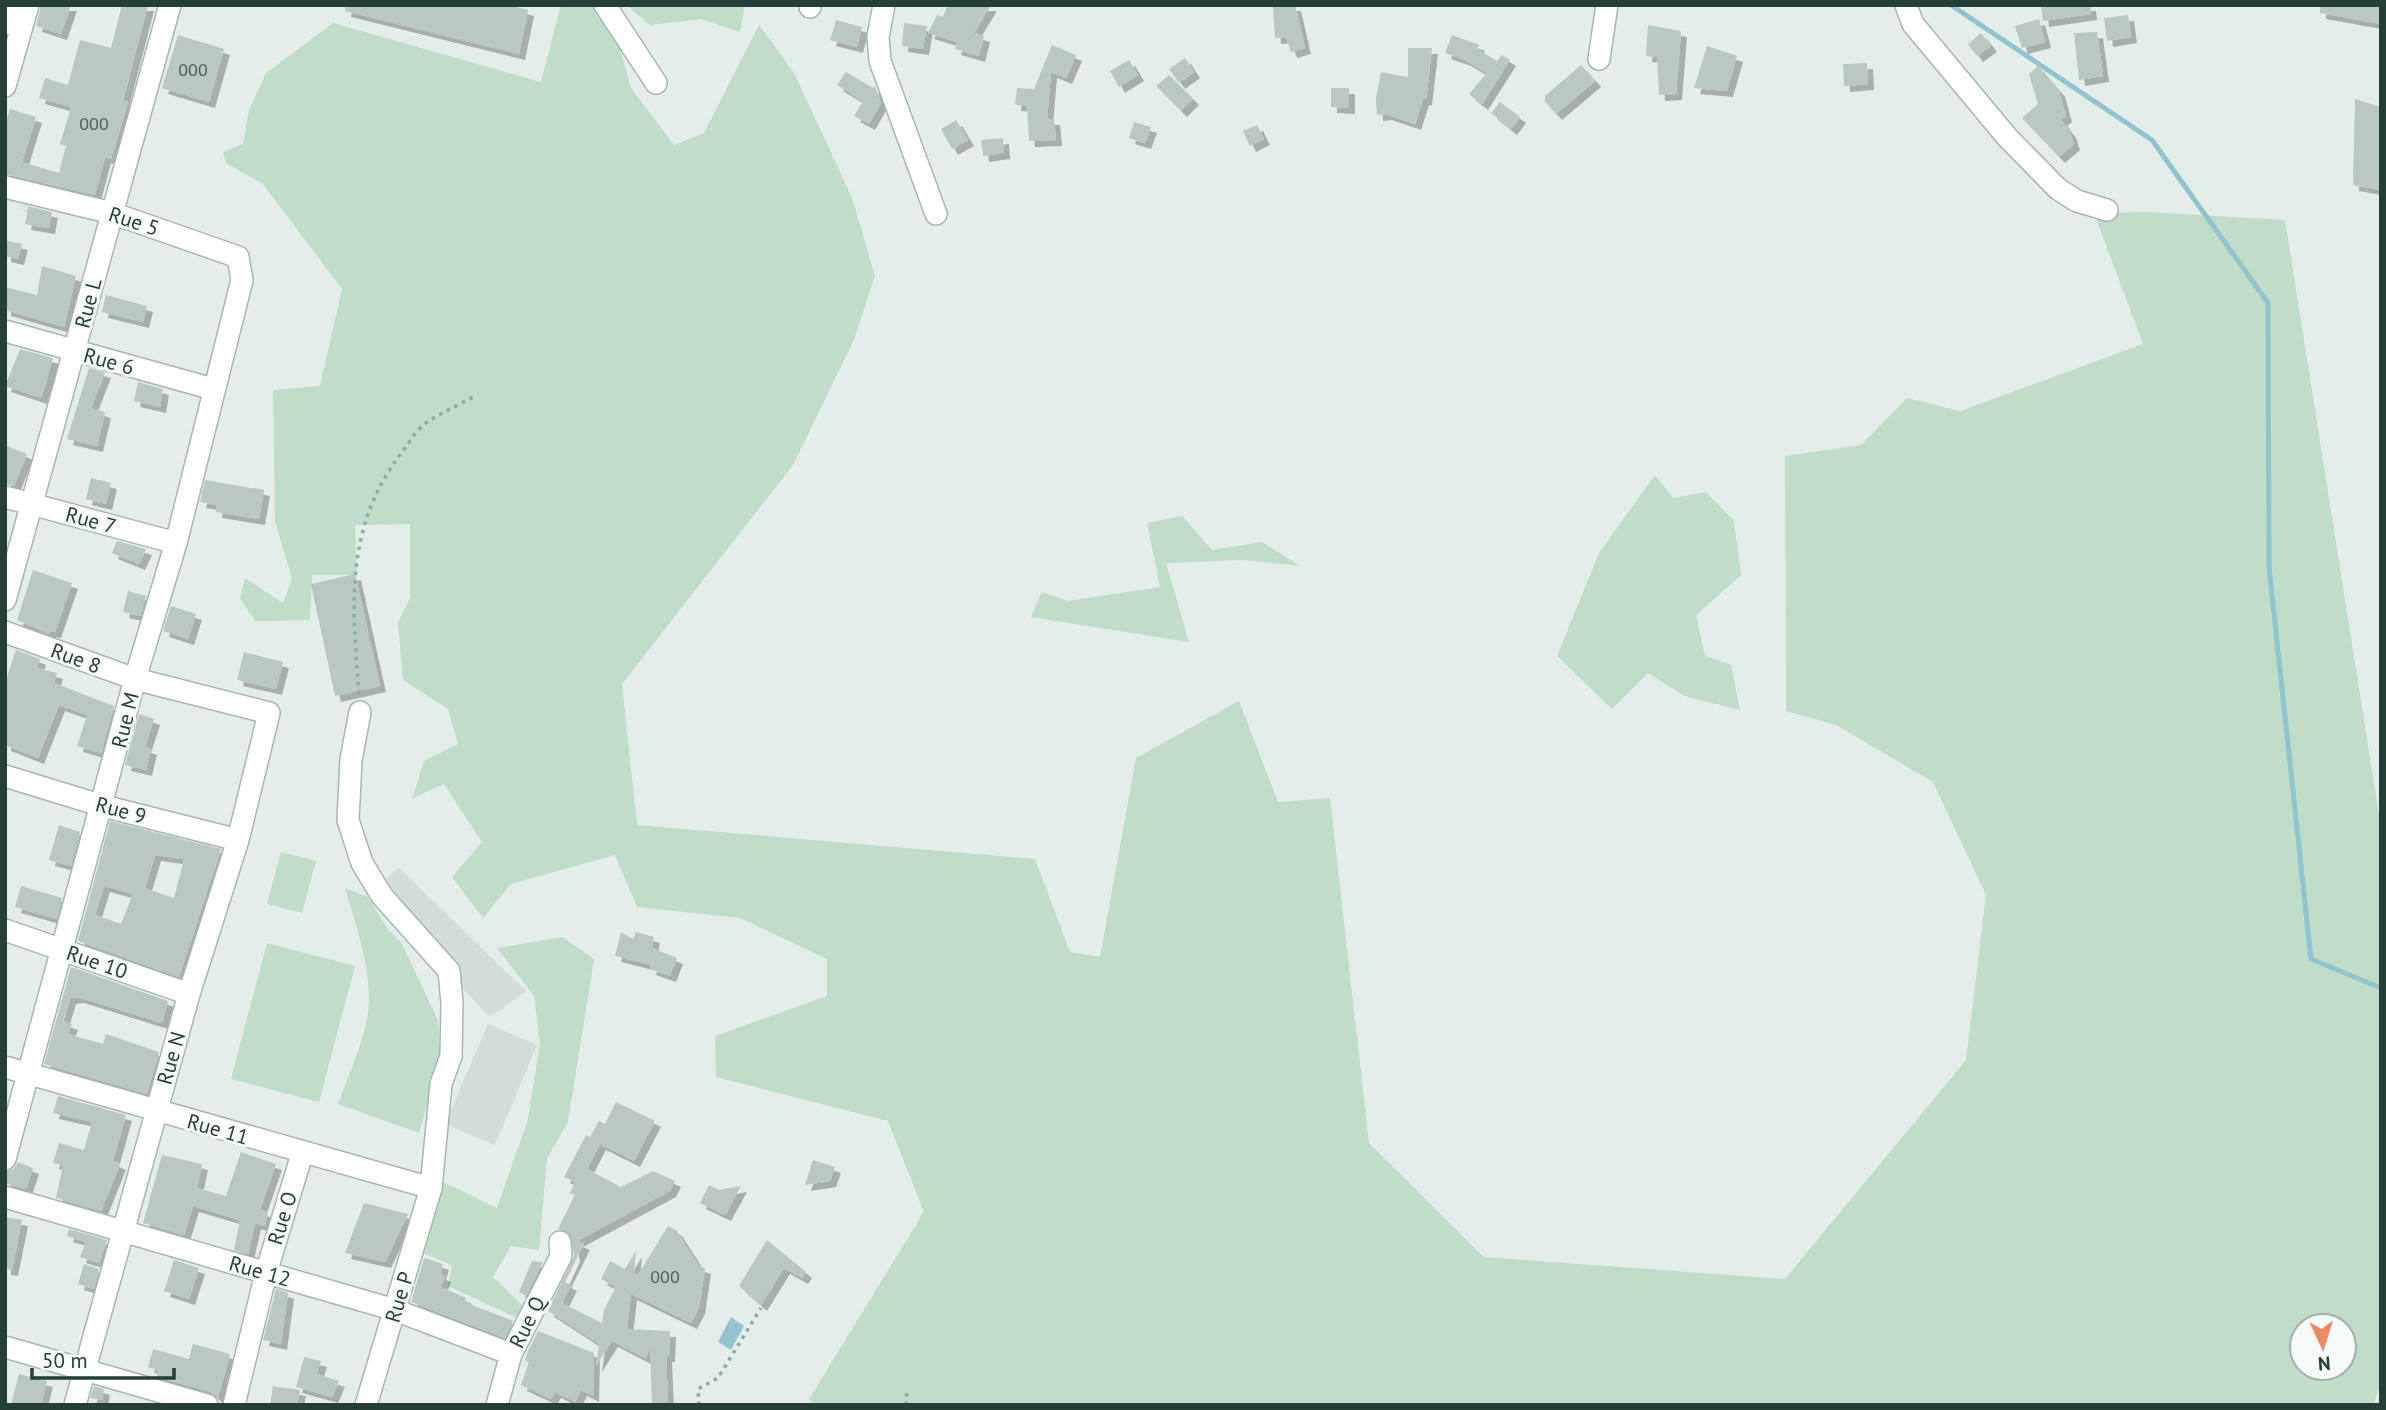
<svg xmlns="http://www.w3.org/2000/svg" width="2386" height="1410" font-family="'PT Sans',sans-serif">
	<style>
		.built { fill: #d3ddd9 }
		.green { fill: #bfddc8; fill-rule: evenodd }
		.water { fill: #91c4cf }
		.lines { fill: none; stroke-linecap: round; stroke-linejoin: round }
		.stream { stroke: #91c4cf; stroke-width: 5 }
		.building { fill: #bac8c3; fill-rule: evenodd; filter: url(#shadow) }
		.minor-casing { stroke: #a8b5b1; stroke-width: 24 }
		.path { stroke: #87afa4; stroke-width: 3.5; stroke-dasharray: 3.5 5; stroke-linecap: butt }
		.minor { stroke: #fff; stroke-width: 21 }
		.labels { text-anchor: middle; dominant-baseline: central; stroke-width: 6; stroke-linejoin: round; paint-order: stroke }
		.number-label { font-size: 18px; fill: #4a615b }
		.street-label { font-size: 21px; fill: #253f38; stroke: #f6faf8 }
	</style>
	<defs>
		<filter id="shadow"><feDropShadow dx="6" dy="6" stdDeviation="0" flood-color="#0004"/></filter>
	</defs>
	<rect width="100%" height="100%" fill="#e5edea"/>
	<!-- built -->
	<path class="built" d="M399 868 526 991 490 1017 369 892Z
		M488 1024 537 1045 495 1145 445 1124Z"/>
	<!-- green -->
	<path class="green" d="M561 5H591L610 13 631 88 674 145 704 133 759 25 794 73 852 198 875 276 854 340 793 465 622 684 637 825 1035 859 1070 952 1100 957 1136 758 1239 701 1278 802 1330 798 1369 1143 1484 1257 1785 1279 1966 1060 1986 895 1933 782 1836 725 1786 711 1785 456 1861 445 1907 398 1960 411 2143 344 2094 213 2148 212 2285 220 2381 828V1384L2373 1405H814L809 1399 924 1212 888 1121 716 1077 715 1036 827 996V959L740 918 637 907 615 855 511 884 483 918 452 877 482 842 444 784 412 799 424 761 458 744 448 709 403 680 398 623 410 598V524L355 525 357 575H312L310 620 255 621 240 598 245 578 283 603 292 579 275 521 273 390 320 386 342 289 263 184 226 163 223 152 243 144 249 110 266 73 333 23 541 82ZM2302 1326H2344V1368H2302Z
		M627 5H745L740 32 701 19 650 25Z
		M1655 475 1673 498 1706 492 1734 521 1741 575 1696 615 1705 656 1731 665 1740 710 1684 696 1648 673 1612 709 1557 656 1599 553Z
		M1182 516 1212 550 1262 542 1300 566 1244 560 1166 563 1189 642 1031 617 1042 592 1068 601 1160 587 1147 523Z
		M281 852 316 861 302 913 267 904Z
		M345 888 368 897 387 928 401 942 438 1020 440 1059 419 1133 338 1104C350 1070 370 1031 369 995 368 959 355 922 345 888Z
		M562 937 594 959 568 1122 547 1158 539 1250 511 1246 493 1277 524 1307 515 1317 448 1286 452 1265 418 1251 437 1179 497 1208 528 1120 540 1043 534 996 497 948Z
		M267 943 355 966 319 1102 231 1079Z"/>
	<!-- water -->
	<path class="water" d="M731 1317 744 1326 731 1350 718 1342Z"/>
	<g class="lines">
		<!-- stream -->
		<path class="stream" d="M1951 5 2152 140 2268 303 2269 567 2311 959 2381 988"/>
	</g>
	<!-- building -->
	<path class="building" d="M71 5 61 34 36 26 41 5Z
		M122 5H148L123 101 128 102 111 159 105 157 95 195 5 174V125L10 109 36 117 22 162 59 173 66 146 60 144 71 107 39 98 45 78 68 85 80 40 111 48Z
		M346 5H508L528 10 519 54 345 11Z
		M948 5H991L974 33 984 36 979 56 955 49 957 42 928 33 937 15 943 17Z
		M1273 5H1295L1305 48 1291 52 1286 37 1275 38Z
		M2041 5H2090L2091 14 2043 21Z
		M2320 5H2381V24L2320 13Z
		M2128 15 2131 37 2107 41 2104 18Z
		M2039 19 2045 42 2022 48 2015 26Z
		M836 20 862 27 857 47 830 40Z
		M904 23 927 26 923 49 902 46Z
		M1648 25 1681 31 1676 94 1659 95 1657 57 1646 56Z
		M2097 32 2103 76 2079 80 2074 33Z
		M1981 33 1991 46 1977 56 1968 44Z
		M178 35 224 49 209 102 162 88Z
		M1452 35 1479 45 1477 49 1497 61 1502 55 1510 60 1482 104 1469 94 1487 73 1465 60 1445 53Z
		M1052 45 1076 55 1066 78 1051 72 1047 119H1054L1056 140 1029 141 1027 106 1015 105 1017 88 1034 89Z
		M1707 46 1737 56 1727 91 1694 88Z
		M1408 48H1432L1426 99H1423L1415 124 1386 114 1377 115 1376 98 1381 72 1408 77Z
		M1185 58 1194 72 1179 83 1169 69Z
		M1129 60 1138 75 1119 87 1110 71Z
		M1867 63 1868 84 1844 86 1843 64Z
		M1581 65 1595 81 1556 114 1545 102V96Z
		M2038 66 2059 91 2066 116 2061 120 2070 132 2074 144 2059 157 2022 118 2038 104 2029 74Z
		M846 72 873 88 875 86 881 103 869 124 854 116 863 101 837 85Z
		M1169 75 1193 99 1181 111 1156 86Z
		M1331 88H1349V108L1331 107Z
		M2355 99 2381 107V190L2353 185Z
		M1500 102 1520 117 1511 129 1491 113Z
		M956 120 968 140 952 149 941 129Z
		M1134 122 1151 127 1145 143 1129 138Z
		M1257 125 1264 139 1250 146 1243 131Z
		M1003 138 1004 153 983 156 981 140Z
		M5 201 52 212 49 228 25 224 28 207Z
		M5 240 22 244 18 259 5 256Z
		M42 266 76 276 64 327 5 310V287L37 295Z
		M106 295 147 306 143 322 102 312Z
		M20 349 53 358 41 398 5 386Z
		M89 368 105 372 91 408 105 412 97 446 67 439Z
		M138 382 163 389 160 407 134 401Z
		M5 445 27 454 14 486 5 484Z
		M91 478 111 483 106 504 86 499Z
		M205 480 264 490 259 519 216 512 217 505 200 502Z
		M117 541 146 549 139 564 112 553Z
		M33 570 72 583 55 632 50 631 49 634 17 620Z
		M355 574 380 686 335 696 311 584Z
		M128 591 146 596 140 616 123 612Z
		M171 606 196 614 188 639 163 631Z
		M16 650 40 659 37 668 57 673 54 683 114 706 101 753 77 746 87 715 59 705 38 758 5 745V682Z
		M244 652 283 662 276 689 237 680Z
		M139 714 154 719 145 747 151 749 146 770 125 765Z
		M110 821 221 849 179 977 78 941ZM155 855 184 859 174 898 145 888ZM104 886 133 894 121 924 95 915Z
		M59 825 80 832 71 866 49 860Z
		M21 886 62 898 57 919 15 907Z
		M621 932 633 939 636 932 654 937 652 948 677 958 670 976 650 969 651 965 615 956Z
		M71 967 168 1001 162 1023 78 997 70 998 63 1021 72 1024 68 1034 103 1044 106 1034 159 1052 147 1094 44 1064Z
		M58 1096 126 1115 113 1161 120 1164 101 1211 56 1198 63 1165 53 1163 59 1143 84 1150 92 1122 53 1113Z
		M616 1102 655 1121 634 1161 600 1144 587 1169 621 1187 653 1171 675 1181 670 1191 577 1241 584 1244 565 1282 571 1285 562 1303 602 1323 604 1310 616 1287 601 1279 610 1261 625 1269 636 1251 634 1273 638 1275 668 1226 676 1230 699 1266 705 1268 699 1308 691 1323 631 1294 627 1329 670 1331 669 1356H666L668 1402 652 1403 650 1349 645 1358 612 1341 596 1366 599 1344 548 1311 574 1256 571 1235 558 1229 575 1195 570 1193 575 1182 564 1177 586 1135 590 1137 599 1121 605 1124Z
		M241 1152 276 1164 260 1210 268 1212 265 1226 255 1223 248 1254 234 1250 240 1220 193 1206 184 1235 143 1223 162 1155 202 1164 197 1188 226 1196Z
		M813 1160 835 1167 830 1181 805 1185Z
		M18 1162 33 1168 26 1189 5 1183V1172L14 1169Z
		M709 1185 719 1190 741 1186 725 1215 700 1203Z
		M364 1203 408 1214 385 1262 345 1253Z
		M5 1217 22 1220 12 1270 5 1269Z
		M69 1229 107 1240 99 1263 80 1257 86 1242 67 1236Z
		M767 1240 806 1272 802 1278 784 1268 761 1305 739 1286Z
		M424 1258 443 1264 440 1274 445 1276 441 1287 466 1298 464 1302 513 1321 505 1338 411 1302Z
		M174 1260 199 1268 189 1299 164 1291Z
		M532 1261 543 1262 526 1296 519 1292Z
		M84 1264 99 1269 94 1289 78 1284Z
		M276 1289 288 1293 281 1344 263 1340Z
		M538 1331 594 1353 593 1396 581 1390 575 1402 555 1392 551 1399 521 1385 529 1362 525 1360 528 1351Z
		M193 1344 230 1354 218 1398 211 1392 157 1377 158 1370 148 1367 153 1349 189 1359Z
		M304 1357 321 1361 317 1374 339 1381 332 1397 296 1387Z
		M19 1374 47 1381 41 1405H11Z
		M94 1386 104 1389 102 1400 90 1398Z
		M273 1386 300 1390 297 1405H270Z"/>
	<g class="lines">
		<defs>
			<path id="minor" d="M605 5 656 83
				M884 5 878 37 880 61 936 214
				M1906 5 1913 24 2007 137 2058 189 2077 201 2107 210
				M810 7V5
				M5 24 10 5
				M1599 59 1607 5
				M5 86 28 5
				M5 187 112 213 238 257 242 280 176 543 135 679 5 1159
				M5 331 213 389
				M5 497 176 543
				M5 600 170 5
				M5 632 135 679 269 713 238 840 189 994 75 1405
				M360 712 351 760 348 820 362 863 382 896 449 971 452 1003 451 1056 441 1084 431 1188 366 1405
				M5 776 103 806 238 840
				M5 930 189 994
				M5 1067 431 1188
				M5 1197 395 1310 511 1354
				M5 1347 207 1405
				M234 1405 266 1273 302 1154
				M497 1405 511 1354 561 1256 560 1242"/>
		</defs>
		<!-- minor casing -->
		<use href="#minor" class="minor-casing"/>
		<!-- path -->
		<path class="path" d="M359 694C352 605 344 528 402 452 409 443 416 430 426 423 440 413 457 406 473 397
			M699 1405 698 1389 718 1378 761 1308
			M906 1405 907 1389"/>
		<!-- minor -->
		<use href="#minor" class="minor"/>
	</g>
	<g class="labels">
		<!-- number labels -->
		<g class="number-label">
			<text x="193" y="69">000</text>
			<text x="94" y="123">000</text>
			<text x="665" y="1276">000</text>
		</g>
		<!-- street labels -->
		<g class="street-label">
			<text transform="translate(134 221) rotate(18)">Rue 5</text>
			<text transform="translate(88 303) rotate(-75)">Rue L</text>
			<text transform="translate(109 361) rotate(15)">Rue 6</text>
			<text transform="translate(91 520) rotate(15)">Rue 7</text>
			<text transform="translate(76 658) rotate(20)">Rue 8</text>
			<text transform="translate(125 720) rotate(-76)">Rue M</text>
			<text transform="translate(121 810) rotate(15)">Rue 9</text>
			<text transform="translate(97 962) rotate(19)">Rue 10</text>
			<text transform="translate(171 1058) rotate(-74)">Rue N</text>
			<text transform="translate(218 1129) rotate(16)">Rue 11</text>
			<text transform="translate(282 1218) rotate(-73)">Rue O</text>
			<text transform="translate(260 1271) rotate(16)">Rue 12</text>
			<text transform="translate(399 1297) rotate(-73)">Rue P</text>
			<text transform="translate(527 1322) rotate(-64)">Rue Q</text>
		</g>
	</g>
	<!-- border -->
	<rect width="2386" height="1410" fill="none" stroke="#253f38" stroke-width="14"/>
	<!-- north arrow -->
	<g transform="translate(2323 1347) rotate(176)"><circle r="33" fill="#f6faf8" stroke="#a2afab" stroke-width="2"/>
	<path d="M0-5L12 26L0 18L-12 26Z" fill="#ea8a66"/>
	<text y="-10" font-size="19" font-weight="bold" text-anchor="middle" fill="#253f38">N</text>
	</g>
	<!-- scale -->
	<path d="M32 1368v10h142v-10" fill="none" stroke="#253f38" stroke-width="3.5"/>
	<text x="42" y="1368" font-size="21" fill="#253f38" stroke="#f6faf8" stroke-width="5" paint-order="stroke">50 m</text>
</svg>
